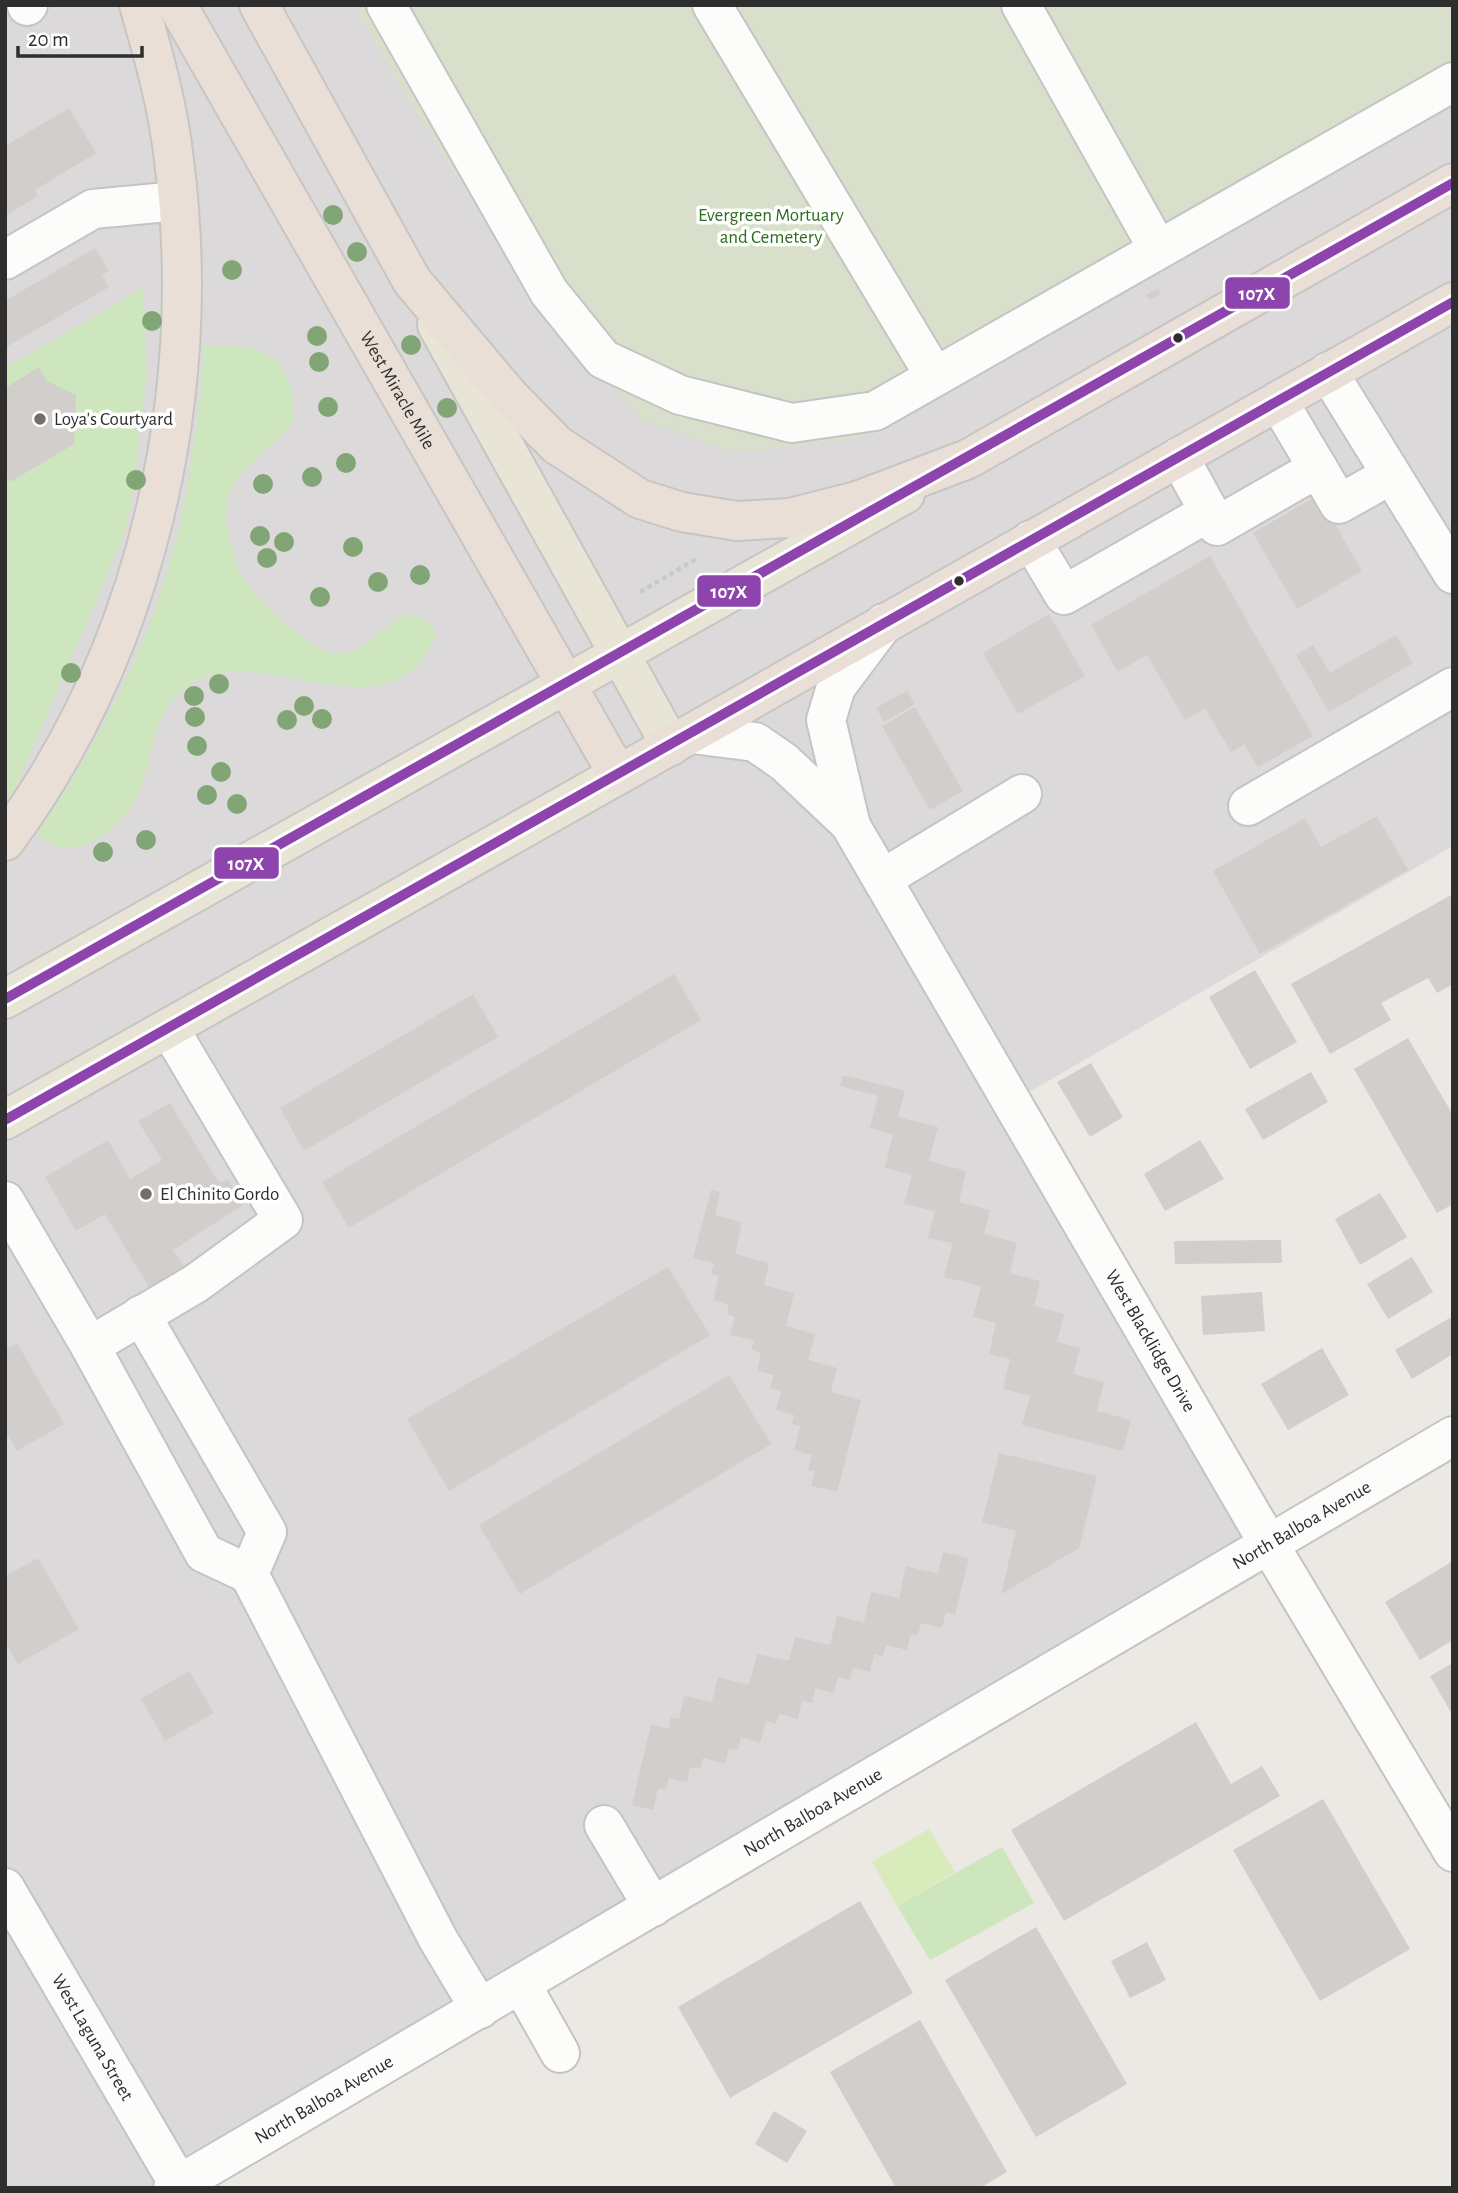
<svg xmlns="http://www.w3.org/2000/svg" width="1458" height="2193" font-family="'Alegreya Sans',sans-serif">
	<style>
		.industrial { fill: #dcd9db }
		.green { fill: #cee6be }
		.cemetery { fill: #d8e0cc }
		.pitch { fill: #d9eabb }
		.building { fill: #d1cecb }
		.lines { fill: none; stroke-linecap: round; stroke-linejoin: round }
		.minor-casing { stroke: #c5c4c5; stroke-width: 42 }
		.major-casing { stroke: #c6c5c4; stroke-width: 42 }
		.highway-casing { stroke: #c6c5c4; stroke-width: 42 }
		.path { stroke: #c9c9c8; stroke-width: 4.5; stroke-dasharray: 5 3.5; stroke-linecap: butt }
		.minor { stroke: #fcfcfb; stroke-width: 38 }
		.major { stroke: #e8e4d6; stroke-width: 38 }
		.highway { stroke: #eadfd6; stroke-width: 38 }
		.bus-1-casing { stroke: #fff; stroke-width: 16 }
		.bus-1 { stroke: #8e44ad; stroke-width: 10 }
		.tree { fill: #82a575 }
		.bus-dot { fill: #2e2e2e; stroke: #fff; stroke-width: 2.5 }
		.poi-dot { fill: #706f6e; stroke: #fff; stroke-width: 2.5 }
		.labels { text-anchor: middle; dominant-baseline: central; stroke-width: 7; stroke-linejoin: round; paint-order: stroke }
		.park-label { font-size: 19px; fill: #2c6e1b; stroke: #fff }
		.street-label { font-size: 19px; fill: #2e2e2e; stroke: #fff }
		.poi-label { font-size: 19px; fill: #2e2e2e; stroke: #fff; text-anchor: start }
		.line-badge { stroke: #fff; stroke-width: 2.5 }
		.badge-label { font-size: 19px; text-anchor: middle; font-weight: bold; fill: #fff }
	</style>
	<rect width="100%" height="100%" fill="#ece8e4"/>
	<!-- industrial -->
	<path class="industrial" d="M5 5H354L390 69 532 295 1453 100V846L1012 1102 1270 1546 173 2188H5Z"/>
	<!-- green -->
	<path class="green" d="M143 288 147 375 130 514 119 548 5 812V368Z
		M204 345C248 346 277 343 292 391 295 402 295 418 289 428 285 434 275 441 270 446 232 480 216 498 233 551 236 559 238 569 242 576 256 599 313 656 340 654 379 651 403 584 437 633 389 747 272 639 193 683 151 707 155 755 138 794 126 821 95 849 65 848 54 848 45 840 37 834 76 775 112 714 140 648 181 553 197 447 204 345Z
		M1002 1847 1034 1903 930 1960 897 1906Z"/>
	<!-- cemetery -->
	<path class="cemetery" d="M354 5H1453V100L863 437 735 453 642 419 532 295 390 69Z"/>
	<!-- pitch -->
	<path class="pitch" d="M929 1829 955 1872 897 1906 872 1862Z"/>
	<!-- building -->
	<path class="building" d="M69 108 96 153 35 190 38 196 5 216V146Z
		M95 248 109 271 102 275 109 287 5 348V301Z
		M1158 288 1161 294 1149 300 1146 295Z
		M39 367 47 381 76 395 74 444 10 482 5 474V388Z
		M1318 495 1362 571 1297 609 1253 533Z
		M1210 556 1313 736 1258 767 1244 744 1231 752 1205 708 1185 720 1147 655 1118 672 1091 625Z
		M1049 614 1085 676 1018 714 983 653Z
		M1396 635 1413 663 1329 712 1296 655 1313 645 1330 673Z
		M907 691 915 704 884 722 876 708Z
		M915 707 963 791 930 810 882 726Z
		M1377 816 1408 870 1260 954 1213 871 1305 818 1321 847Z
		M1453 894V984L1437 993 1428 978 1381 1003 1391 1020 1330 1054 1291 984Z
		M1255 970 1297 1042 1250 1069 1209 997Z
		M674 974 701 1020 349 1228 322 1182Z
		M473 994 498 1037 304 1151 280 1108Z
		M1408 1038 1453 1115V1204L1437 1213 1354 1069Z
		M1091 1063 1123 1117 1090 1137 1057 1082Z
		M1311 1072 1328 1102 1263 1140 1245 1109Z
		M843 1075 905 1091 898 1117 938 1127 929 1161 966 1171 959 1202 990 1210 984 1234 1017 1243 1010 1273 1040 1281 1034 1306 1064 1314 1057 1342 1080 1348 1073 1374 1104 1382 1097 1411 1131 1420 1123 1451 1022 1425 1030 1396 1003 1389 1010 1359 989 1354 996 1323 973 1317 981 1286 944 1277 953 1243 928 1238 935 1211 904 1204 912 1175 885 1168 893 1134 870 1128 878 1096 840 1086Z
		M170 1103 219 1183 228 1179 243 1205 173 1250 188 1273 153 1294 105 1214 76 1231 45 1177 108 1140 130 1179 162 1160 138 1121Z
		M1200 1140 1224 1179 1165 1211 1144 1174Z
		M711 1190 720 1192 715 1215 742 1222 735 1254 769 1263 764 1285 794 1293 786 1326 815 1334 808 1360 837 1368 831 1392 861 1400 837 1492 811 1486 815 1471 808 1470 812 1455 794 1450 800 1426 792 1424 794 1415 776 1410 781 1391 770 1388 774 1375 757 1371 761 1353 751 1350 754 1340 730 1335 735 1317 727 1314 729 1305 713 1300 719 1276 711 1274 714 1263 693 1258Z
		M1380 1193 1407 1237 1360 1265 1335 1219Z
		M1281 1240 1282 1263 1175 1264 1174 1241Z
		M1412 1257 1433 1292 1388 1319 1367 1284Z
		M668 1267 710 1335 449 1491 407 1419Z
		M1262 1292 1265 1331 1203 1335 1201 1296Z
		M1453 1316V1354L1412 1379 1395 1350Z
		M17 1343 64 1424 17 1451 5 1431V1350Z
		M1322 1348 1349 1395 1288 1430 1261 1384Z
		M729 1375 771 1444 520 1594 479 1525Z
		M999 1453 1097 1476 1079 1548 1001 1594 1016 1531 982 1522Z
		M943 1552 969 1558 955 1615 946 1612 942 1628 921 1623 918 1635 911 1634 907 1650 886 1645 883 1656 874 1654 870 1672 853 1668 850 1680 838 1677 834 1693 815 1688 812 1703 802 1701 798 1719 779 1714 776 1724 766 1721 760 1743 741 1737 738 1750 729 1748 725 1764 703 1758 700 1769 690 1767 687 1782 669 1778 666 1790 658 1788 653 1810 632 1805 651 1724 669 1729 671 1717 679 1719 684 1696 712 1702 718 1677 749 1685 757 1654 789 1661 795 1637 830 1645 837 1616 864 1623 871 1592 899 1598 906 1566 938 1574Z
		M38 1558 79 1629 18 1664 5 1642V1576Z
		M1453 1561V1640L1420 1660 1385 1602Z
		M1453 1663V1716L1430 1676Z
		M189 1671 214 1713 165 1741 141 1699Z
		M1196 1722 1231 1784 1262 1766 1280 1796 1064 1921 1011 1830Z
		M1323 1799 1410 1949 1320 2001 1233 1850Z
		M860 1901 913 1993 730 2098 678 2007Z
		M1036 1927 1127 2084 1036 2137 945 1980Z
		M1147 1942 1166 1980 1130 1998 1111 1961Z
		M920 2020 1007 2172 980 2188H896L830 2072Z
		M774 2111 807 2131 787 2163 755 2144Z"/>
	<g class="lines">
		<defs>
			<g id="minor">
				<path d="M386 5 549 292 603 359 680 395 792 423 875 411 1453 82"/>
				<path d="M712 5 934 375"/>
				<path d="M1021 5 1158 249"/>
				<path d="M27 6 28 5"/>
				<path d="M5 260 93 209 178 201"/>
				<path d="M1328 372 1453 574"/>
				<path d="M1278 401 1339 504 1389 476"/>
				<path d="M1179 457 1217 526 1318 468"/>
				<path d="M1031 540 1064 595 1209 512"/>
				<path id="s1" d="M884 623 836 687 826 720 851 826 1270 1546 1453 1852"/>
				<path d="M692 734 755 742 784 762 851 825"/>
				<path d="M1248 806 1453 687"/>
				<path d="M882 879 1022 794"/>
				<path d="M5 1201 90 1346 204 1553 249 1574 438 1939 480 2009"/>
				<path d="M141 1315 267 1532 249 1574"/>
				<path d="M90 1346 195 1284 283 1220 169 1028"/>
				<path d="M604 1825 653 1907"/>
				<path id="s2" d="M5 1888 181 2188"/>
				<path d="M521 1984 560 2053"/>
				<path id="s3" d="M173 2188 1453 1436"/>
			</g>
			<path id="major" d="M437 325 671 746
				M5 999 905 494
				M5 1120 618 775"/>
			<g id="highway">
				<path id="s4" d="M177 5 618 775 1453 302"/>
				<path d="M259 5 412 281 509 396 557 445 640 499 682 512 737 521 790 518 857 501 968 459 1453 183"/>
				<path d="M5 841C147 649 204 396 174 160 168 107 154 56 139 5"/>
			</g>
		</defs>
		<!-- minor casing -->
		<use href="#minor" class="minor-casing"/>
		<!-- major casing -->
		<use href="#major" class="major-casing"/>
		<!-- highway casing -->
		<use href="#highway" class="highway-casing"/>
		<!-- path -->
		<path class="path" d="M640 592 698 558"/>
		<!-- minor -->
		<use href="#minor" class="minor"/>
		<!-- major -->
		<use href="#major" class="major"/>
		<!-- highway -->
		<use href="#highway" class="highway"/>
		<defs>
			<path id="bus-1" d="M5 999 1453 183
				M5 1120 1453 302"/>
		</defs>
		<!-- bus-1 casing -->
		<use href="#bus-1" class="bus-1-casing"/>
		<!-- bus-1 -->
		<use href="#bus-1" class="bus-1"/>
	</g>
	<!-- trees -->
	<g class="tree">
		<circle cx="333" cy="215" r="10"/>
		<circle cx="357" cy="252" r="10"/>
		<circle cx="232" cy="270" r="10"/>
		<circle cx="152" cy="321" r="10"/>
		<circle cx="317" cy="336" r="10"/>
		<circle cx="411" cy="345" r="10"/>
		<circle cx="319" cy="362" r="10"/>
		<circle cx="328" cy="407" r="10"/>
		<circle cx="447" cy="408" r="10"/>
		<circle cx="346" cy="463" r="10"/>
		<circle cx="312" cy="477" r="10"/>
		<circle cx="136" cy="480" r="10"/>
		<circle cx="263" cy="484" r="10"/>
		<circle cx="260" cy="536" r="10"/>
		<circle cx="284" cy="542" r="10"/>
		<circle cx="353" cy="547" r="10"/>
		<circle cx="267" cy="558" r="10"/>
		<circle cx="420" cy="575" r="10"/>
		<circle cx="378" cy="582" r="10"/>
		<circle cx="320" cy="597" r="10"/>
		<circle cx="71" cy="673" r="10"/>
		<circle cx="219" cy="684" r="10"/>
		<circle cx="194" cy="696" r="10"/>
		<circle cx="304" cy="706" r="10"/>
		<circle cx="195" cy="717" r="10"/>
		<circle cx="322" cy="719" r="10"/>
		<circle cx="287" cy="720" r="10"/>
		<circle cx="197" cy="746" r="10"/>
		<circle cx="221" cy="772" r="10"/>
		<circle cx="207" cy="795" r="10"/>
		<circle cx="237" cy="804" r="10"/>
		<circle cx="146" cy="840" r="10"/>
		<circle cx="103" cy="852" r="10"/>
	</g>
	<!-- markers -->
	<g class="bus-dot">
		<circle cx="1178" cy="338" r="6"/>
		<circle cx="959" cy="581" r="6"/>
	</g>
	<g class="poi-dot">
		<circle cx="40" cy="419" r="7"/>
		<circle cx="146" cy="1194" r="7"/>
	</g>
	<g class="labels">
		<!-- park labels -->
		<g class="park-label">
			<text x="771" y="215">Evergreen Mortuary<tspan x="771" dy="22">and Cemetery</tspan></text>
		</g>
		<!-- street labels -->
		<g class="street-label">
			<text stroke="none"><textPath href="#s4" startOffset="444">West Miracle Mile</textPath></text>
			<text stroke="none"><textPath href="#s1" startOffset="819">West Blacklidge Drive</textPath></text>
			<text stroke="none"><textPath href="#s3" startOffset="1309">North Balboa Avenue</textPath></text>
			<text stroke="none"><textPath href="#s3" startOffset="742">North Balboa Avenue</textPath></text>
			<text stroke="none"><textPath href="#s2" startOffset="173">West Laguna Street</textPath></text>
			<text stroke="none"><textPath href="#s3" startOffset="175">North Balboa Avenue</textPath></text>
		</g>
		<!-- poi labels -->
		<g class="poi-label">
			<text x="54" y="419">Loya's Courtyard</text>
			<text x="160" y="1194">El Chinito Gordo</text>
		</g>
	</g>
	<g class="line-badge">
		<rect x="1224" y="276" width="67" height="34" rx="7" fill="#8e44ad"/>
		<rect x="696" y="574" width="66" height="34" rx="7" fill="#8e44ad"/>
		<rect x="213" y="846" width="67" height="34" rx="7" fill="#8e44ad"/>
	</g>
	<g class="badge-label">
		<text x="1257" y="300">107X</text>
		<text x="729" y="598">107X</text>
		<text x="246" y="870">107X</text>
	</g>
	<!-- border -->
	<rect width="1458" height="2193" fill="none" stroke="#2e2e2e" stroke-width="14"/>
	<!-- scale -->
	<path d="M18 46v10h124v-10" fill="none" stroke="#2e2e2e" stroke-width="3.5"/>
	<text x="28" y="46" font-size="21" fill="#2e2e2e" stroke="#ffffff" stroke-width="5" paint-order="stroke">20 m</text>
</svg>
